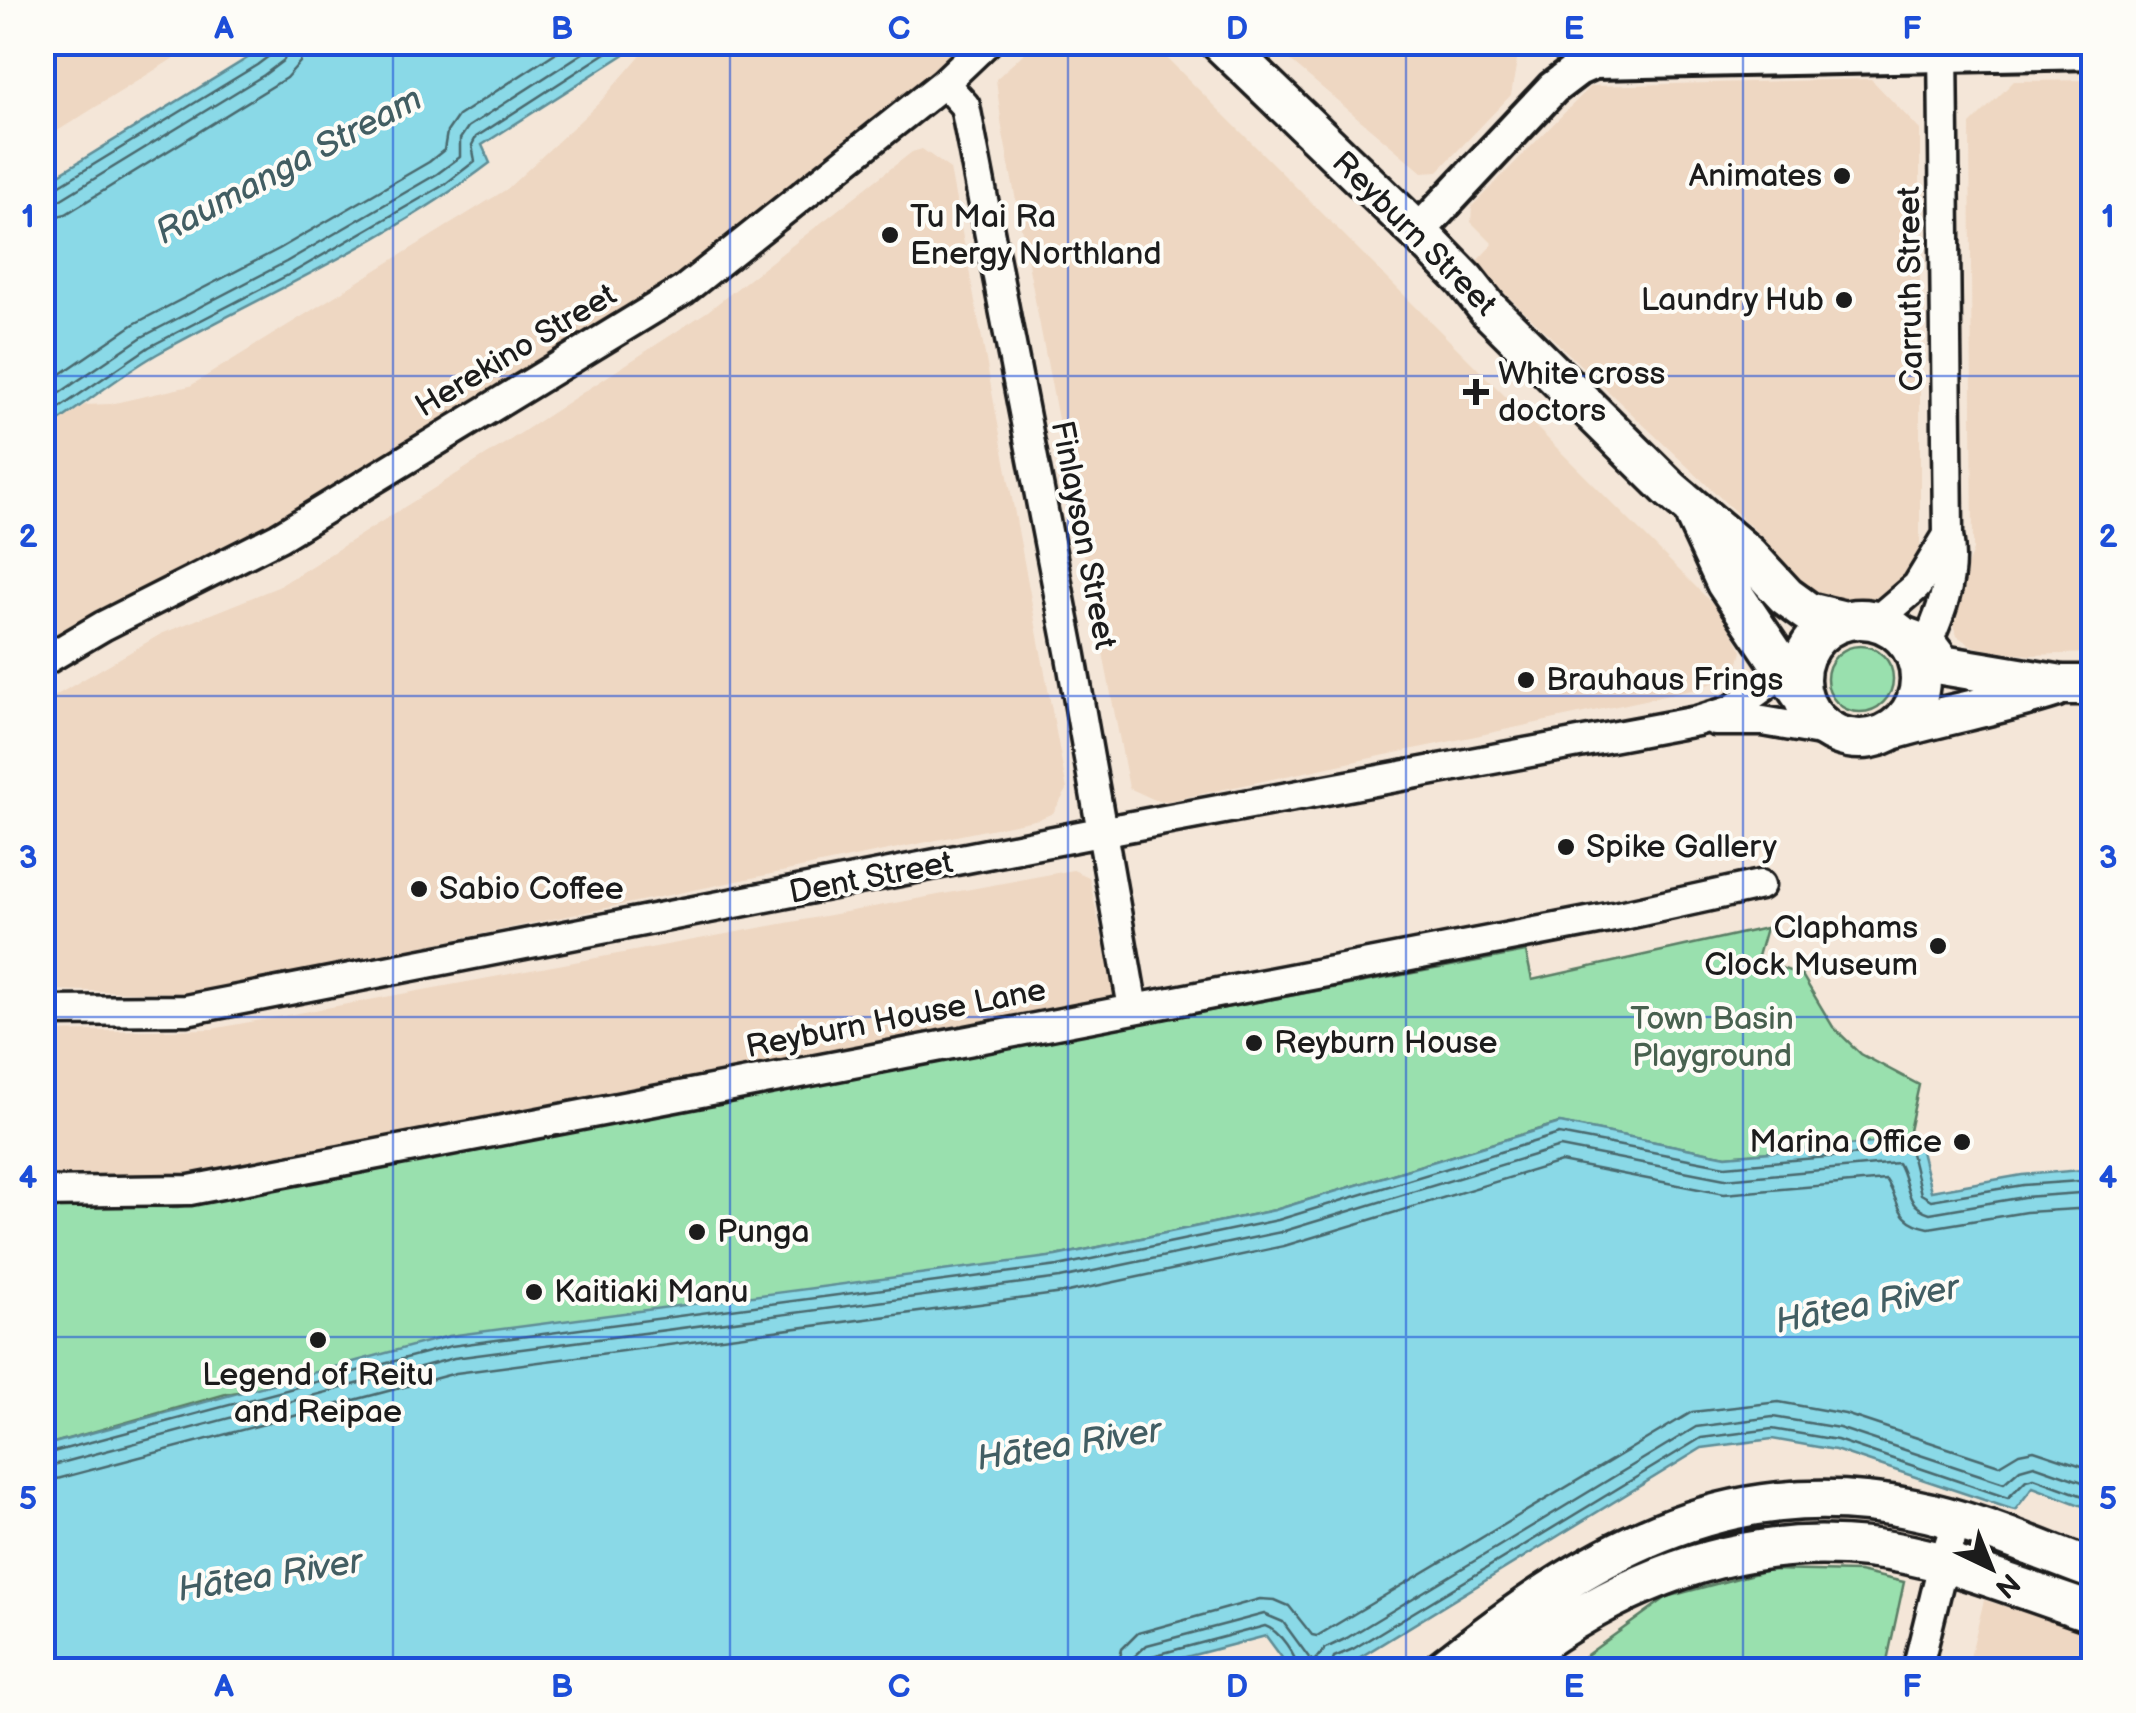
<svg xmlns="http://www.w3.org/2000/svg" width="2136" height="1713" font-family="'Balsamiq Sans',sans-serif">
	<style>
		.built { fill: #eed7c2 }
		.green { fill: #99e0ae; stroke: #5a7e65; stroke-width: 2.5 }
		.water { fill: #8ad9e7; stroke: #5e8d96; stroke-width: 2.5 }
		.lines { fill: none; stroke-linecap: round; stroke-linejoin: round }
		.shore { stroke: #48686d; stroke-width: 2.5 }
		.minor-casing { stroke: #1c1c1c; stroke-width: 35 }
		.tertiary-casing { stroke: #1c1c1c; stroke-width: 40 }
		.secondary-casing { stroke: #1c1c1c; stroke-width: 45 }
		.minor { stroke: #fdfcf7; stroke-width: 28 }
		.tertiary { stroke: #fdfcf7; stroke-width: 32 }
		.secondary { stroke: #fdfcf7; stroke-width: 38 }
		.grid { fill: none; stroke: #1d4ed8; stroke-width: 2.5; stroke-opacity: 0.55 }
		.poi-dot { fill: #1c1c1c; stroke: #fdfcf7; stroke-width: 4 }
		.labels { text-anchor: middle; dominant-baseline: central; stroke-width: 8; stroke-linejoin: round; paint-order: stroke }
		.poi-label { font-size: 32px; fill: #1c1c1c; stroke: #fdfcf7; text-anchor: start }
		.street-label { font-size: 32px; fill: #1c1c1c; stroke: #fdfcf7 }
		.park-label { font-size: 32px; fill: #48614f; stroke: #fdfcf7 }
		.water-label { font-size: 35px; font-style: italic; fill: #425e63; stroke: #fdfcf7 }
		.neatline { fill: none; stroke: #1d4ed8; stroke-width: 4 }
		.grid-label { font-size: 32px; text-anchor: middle; font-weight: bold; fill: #1d4ed8 }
	</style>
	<rect width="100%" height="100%" fill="#f4e6d8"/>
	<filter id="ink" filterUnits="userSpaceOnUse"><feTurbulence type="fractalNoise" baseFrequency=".01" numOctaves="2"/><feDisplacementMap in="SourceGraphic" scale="20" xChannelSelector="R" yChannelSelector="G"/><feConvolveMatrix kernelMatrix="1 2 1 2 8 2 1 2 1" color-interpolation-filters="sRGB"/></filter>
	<g filter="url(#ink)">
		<!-- built -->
		<path class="built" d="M43 42H198V43L43 140Z
			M1036 42 1152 43 1722 613 1742 651 1736 674 1697 689 1168 801 1155 800 1129 788 1002 128 996 79Z
			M658 43H967L809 179 598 334 43 657V432L85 405 110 404 190 386 507 189 599 103 646 49Z
			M1269 43H1520L1511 95 1438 171 1422 172Z
			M1871 79 1920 130V562L1904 584 1882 597 1834 601 1796 585 1774 562 1766 541 1474 264 1493 244 1471 222 1472 206 1591 86Z
			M2093 80V653L2030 655 1993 651 1972 646 1957 636 1950 614 1973 550 1970 125 2014 81Z
			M922 149 950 169 1067 790 1053 813 1039 819 194 993 43 990V703L161 634 278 587 504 444 708 311 912 152Z
			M1073 870 1089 877 1116 1002 234 1179 43 1182 42 1032 212 1029Z
			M1984 1600 2093 1633V1670H1967Z"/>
		<!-- green -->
		<path class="green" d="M1827 679a33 33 0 1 1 66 0a33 33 0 1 1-66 0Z
			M1766 928 1757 960 1802 975 1833 1027 1861 1054 1919 1085 1907 1140 1726 1156 1559 1123 1275 1210 1056 1256 226 1394 43 1446V1206L178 1207 805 1086 1526 952 1532 980Z
			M1768 1570 1859 1572 1904 1582 1885 1670H1566L1667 1597Z"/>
		<!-- water -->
		<path class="water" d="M272 43H642L482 145 490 163C388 241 269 292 157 354 117 377 81 407 43 432V184Z
			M1560 1123 1726 1156 1918 1139 1931 1191 2022 1175 2093 1169V1510L2033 1487 2015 1510 2011 1509 1835 1450 1772 1439 1702 1448 1357 1659 1328 1670H1291L1266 1636 1136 1670H43V1446L449 1336 1056 1256 1275 1210Z"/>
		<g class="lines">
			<!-- shore -->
			<path class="shore" d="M42 192 52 190 257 65 273 53 276 42
				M42 204 58 201 264 75 284 60 289 42
				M42 220 66 214 286 78 300 62 304 42
				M42 387 134 324 279 249 429 162 444 150 447 132 458 116 572 42
				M42 405 142 337 286 262 437 174 460 157V139L468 127 600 42
				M42 420 149 347 292 273 444 185 475 161 472 145 476 137 623 42
				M42 1455 451 1346 1058 1266 1278 1220 1559 1134 1725 1166 1908 1150 1911 1153 1921 1194 1931 1200 2023 1185 2094 1180
				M42 1468 454 1358 1060 1278 1281 1232 1560 1147 1725 1179 1898 1163C1910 1182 1903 1205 1930 1213L2024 1197 2094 1192
				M42 1483 456 1373 1063 1293 1284 1246 1561 1162 1724 1194 1886 1180C1901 1202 1894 1221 1929 1228L2026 1212 2094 1208
				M1117 1670 1122 1649 1138 1633 1260 1599 1275 1600 1289 1606 1312 1635 1317 1636 1692 1412 1779 1402 1845 1414 1999 1465 2019 1453 2034 1450 2094 1470
				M1132 1670 1135 1656 1147 1645 1264 1614 1283 1622 1310 1659 1315 1661 1326 1648 1347 1638 1696 1427 1773 1417 1839 1428 2004 1483 2020 1469 2034 1465 2094 1486
				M1145 1670 1146 1662 1152 1656 1265 1626C1280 1631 1296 1655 1298 1670
				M1329 1670 1334 1657 1353 1649 1701 1438 1772 1429 1837 1440 2008 1498 2026 1480 2034 1478 2094 1500"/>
			<defs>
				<path id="minor" d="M944 83 965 106 1071 656 1133 1008
					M1876 621 1917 586 1948 535
					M1920 660C1939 618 1956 581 1948 535L1943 42
					M42 662 103 626 279 537 684 290 944 83 987 42
					M1715 721H1763L1832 733
					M42 1011 186 1010 1100 832 1697 721 1732 710 1804 657
					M42 1192 190 1190 1614 917 1760 885
					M1917 1670 1943 1564 1957 1520"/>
				<path id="tertiary" d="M1418 232 1553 88 1578 69 1594 62 2094 52"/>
				<path id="secondary" d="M1220 42 1418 232 1465 280 1488 309 1671 490 1748 555 1786 596 1808 612 1845 621
					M1696 518 1726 583 1802 696
					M1800 679a60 60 0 1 1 120 0a60 60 0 1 1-120 0Z
					M1905 637 1927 645 1942 665 2062 685H2094
					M1892 730C1946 714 2001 705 2054 688
					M1442 1670C1586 1556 1721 1471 1913 1509 1975 1521 2034 1548 2094 1570
					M1502 1670C1608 1587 1730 1533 1867 1548 1944 1556 2020 1589 2094 1613"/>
			</defs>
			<!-- minor casing -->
			<use href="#minor" class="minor-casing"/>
			<!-- tertiary casing -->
			<use href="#tertiary" class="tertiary-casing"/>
			<!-- secondary casing -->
			<use href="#secondary" class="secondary-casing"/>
			<!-- minor -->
			<use href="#minor" class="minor"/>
			<!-- tertiary -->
			<use href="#tertiary" class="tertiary"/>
			<!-- secondary -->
			<use href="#secondary" class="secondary"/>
		</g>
	</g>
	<!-- grid -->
	<path class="grid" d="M393 42V1670M730 42V1670M1068 42V1670M1406 42V1670M1743 42V1670M42 376H2094M42 696H2094M42 1017H2094M42 1337H2094"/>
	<!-- markers -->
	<g class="poi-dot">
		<circle cx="1842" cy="176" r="10"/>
		<circle cx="890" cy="235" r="10"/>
		<circle cx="1844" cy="300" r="10"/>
		<path d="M1471 377h10v10h10v10h-10v10h-10v-10h-10v-10h10z"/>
		<circle cx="1526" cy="680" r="10"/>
		<circle cx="1566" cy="847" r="10"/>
		<circle cx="419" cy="889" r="10"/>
		<circle cx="1938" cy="946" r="10"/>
		<circle cx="1254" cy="1043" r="10"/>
		<circle cx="1962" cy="1142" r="10"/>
		<circle cx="697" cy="1232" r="10"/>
		<circle cx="534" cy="1292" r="10"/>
		<circle cx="318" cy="1340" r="10"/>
	</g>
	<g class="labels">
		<!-- poi labels -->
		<g class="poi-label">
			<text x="1822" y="176" text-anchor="end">Animates</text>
			<text x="910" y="217">Tu Mai Ra<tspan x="910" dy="37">Energy Northland</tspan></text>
			<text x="1824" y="300" text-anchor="end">Laundry Hub</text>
			<text x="1498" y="374">White cross<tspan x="1498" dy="37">doctors</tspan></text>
			<text x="1546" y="680">Brauhaus Frings</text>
			<text x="1586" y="847">Spike Gallery</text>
			<text x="439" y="889">Sabio Coffee</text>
			<text x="1918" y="928" text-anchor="end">Claphams<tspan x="1918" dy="37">Clock Museum</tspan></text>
			<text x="1274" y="1043">Reyburn House</text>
			<text x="1942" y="1142" text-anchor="end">Marina Office</text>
			<text x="717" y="1232">Punga</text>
			<text x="554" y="1292">Kaitiaki Manu</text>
			<text x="318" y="1375" text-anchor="middle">Legend of Reitu<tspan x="318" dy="37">and Reipae</tspan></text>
		</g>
		<!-- street labels -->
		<g class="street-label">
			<text transform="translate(1414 234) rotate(45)">Reyburn Street</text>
			<text transform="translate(1911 289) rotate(-91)">Carruth Street</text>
			<text transform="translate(516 351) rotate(-31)">Herekino Street</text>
			<text transform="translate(1083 535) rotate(79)">Finlayson Street</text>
			<text transform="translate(871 878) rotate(-11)">Dent Street</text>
			<text transform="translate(896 1019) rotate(-11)">Reyburn House Lane</text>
		</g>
		<!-- park labels -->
		<g class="park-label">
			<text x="1712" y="1019">Town Basin<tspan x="1712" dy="37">Playground</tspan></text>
		</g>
		<!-- water labels -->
		<g class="water-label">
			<text transform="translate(289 166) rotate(-28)">Raumanga Stream</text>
			<text transform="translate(1867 1305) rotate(-11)">Hātea River</text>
			<text transform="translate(1069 1445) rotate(-9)">Hātea River</text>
			<text transform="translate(270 1576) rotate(-9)">Hātea River</text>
		</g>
	</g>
	<!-- margin -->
	<rect width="2136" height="1713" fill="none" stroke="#fdfcf7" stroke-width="110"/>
	<!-- north arrow -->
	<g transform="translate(1991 1568) rotate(137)" stroke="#fdfcf7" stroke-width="8" paint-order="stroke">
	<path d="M0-8L18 38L0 25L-18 38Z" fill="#1c1c1c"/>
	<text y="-15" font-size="28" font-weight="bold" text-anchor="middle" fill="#1c1c1c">N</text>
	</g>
	<rect x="55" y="55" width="2026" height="1603" class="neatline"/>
	<g class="grid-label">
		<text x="224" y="39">A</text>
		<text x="562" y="39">B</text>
		<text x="899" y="39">C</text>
		<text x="1237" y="39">D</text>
		<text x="1574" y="39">E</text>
		<text x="1912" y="39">F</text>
		<text x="28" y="227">1</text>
		<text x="2108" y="227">1</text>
		<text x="28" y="547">2</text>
		<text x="2108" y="547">2</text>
		<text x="28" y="868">3</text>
		<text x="2108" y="868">3</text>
		<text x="28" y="1188">4</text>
		<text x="2108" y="1188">4</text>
		<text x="28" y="1509">5</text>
		<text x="2108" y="1509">5</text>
		<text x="224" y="1697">A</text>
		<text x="562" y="1697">B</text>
		<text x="899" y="1697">C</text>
		<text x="1237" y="1697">D</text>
		<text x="1574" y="1697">E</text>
		<text x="1912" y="1697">F</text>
	</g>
</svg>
